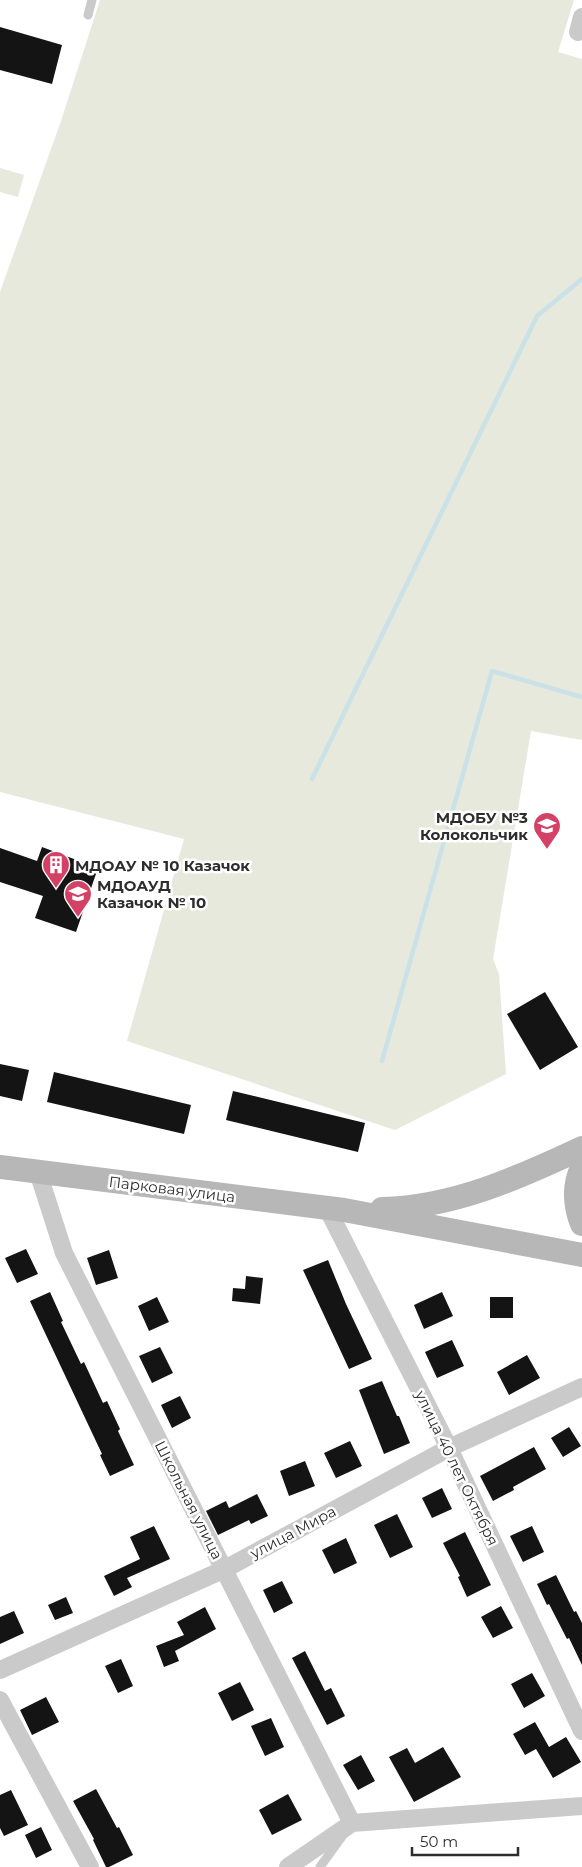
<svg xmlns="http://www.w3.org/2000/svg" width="582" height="1867" font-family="Montserrat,sans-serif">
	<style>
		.green { fill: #e6e9dc }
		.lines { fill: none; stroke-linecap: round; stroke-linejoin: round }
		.stream { stroke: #cae1e7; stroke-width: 4.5 }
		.building { fill: #141414 }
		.lane { stroke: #cacaca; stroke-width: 9 }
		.street { stroke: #cacaca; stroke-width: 18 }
		.secondary { stroke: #b7b7b7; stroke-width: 24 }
		.labels { text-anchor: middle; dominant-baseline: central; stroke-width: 5; stroke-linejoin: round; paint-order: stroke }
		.poi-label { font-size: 15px; font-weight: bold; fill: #2d2d2d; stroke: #fff; text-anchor: start }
		.street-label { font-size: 15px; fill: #2d2d2d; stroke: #fff }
	</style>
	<rect width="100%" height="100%" fill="#fff"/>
	<!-- green -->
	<path class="green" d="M100 0H574L558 52 582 59V740L531 731 493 959 499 974 506 1074 395 1130 127 1041 184 839 0 792V292L60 124Z
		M0 168 24 175 18 197 0 192Z"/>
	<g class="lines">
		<!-- stream -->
		<path class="stream" d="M312 779 537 316 582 279
			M382 1061 492 671 582 697"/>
	</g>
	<!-- building -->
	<path class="building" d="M0 27 62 45 52 84 0 70Z
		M42 847 98 868 76 932 35 918 43 896 0 882V848L37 861Z
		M545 992 578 1047 540 1070 507 1014Z
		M0 1064 29 1070 22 1101 0 1096Z
		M54 1072 191 1105 184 1134 47 1102Z
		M233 1091 365 1123 358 1152 226 1120Z
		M26 1249 38 1274 17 1283 5 1258Z
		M109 1250 118 1278 96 1285 87 1258Z
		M328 1260 346 1304 372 1359 349 1369 303 1270Z
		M246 1276 263 1278 260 1304 232 1301 233 1288 245 1289Z
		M50 1292 63 1321 61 1322 81 1364 84 1362 103 1403 107 1401 120 1429 118 1431 134 1465 110 1476 100 1455 102 1454 30 1301Z
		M442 1292 453 1316 424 1329 414 1305Z
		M157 1297 169 1322 149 1331 138 1306Z
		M490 1297H513V1318H490Z
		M452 1340 464 1366 437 1378 425 1352Z
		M160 1347 173 1373 152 1383 139 1356Z
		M527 1355 540 1378 509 1395 497 1372Z
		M382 1381 397 1416H399L410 1443 384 1454 359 1390Z
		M180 1396 191 1418 172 1428 161 1405Z
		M569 1427 581 1446 563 1457 551 1438Z
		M350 1441 362 1466 336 1478 324 1453Z
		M534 1447 546 1469 513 1487 514 1490 493 1501 480 1476Z
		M305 1461 315 1486 289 1496 280 1471Z
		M442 1488 452 1509 432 1518 422 1498Z
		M257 1494 268 1516 251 1524 249 1520 218 1535 206 1511 226 1501 229 1508Z
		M397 1514 413 1547 390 1558 374 1525Z
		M154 1526 170 1559 127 1578 132 1587 114 1596 104 1576 140 1559 130 1537Z
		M532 1526 544 1552 523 1562 510 1536Z
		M465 1532 491 1585 467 1597 458 1577 460 1576 443 1543Z
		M346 1538 357 1563 334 1574 322 1550Z
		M556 1575 574 1612 576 1611 582 1623V1665L569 1638 567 1639 549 1604 547 1605 537 1584Z
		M282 1581 293 1603 274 1613 263 1590Z
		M66 1597 73 1613 55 1620 48 1605Z
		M501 1606 513 1628 493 1638 481 1617Z
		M205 1607 216 1629 175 1651 179 1661 164 1667 156 1646 184 1635 177 1622Z
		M14 1611 24 1633 0 1644V1617Z
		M305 1651 325 1691 331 1688 345 1716 327 1725 292 1658Z
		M121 1659 133 1686 118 1693 105 1666Z
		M532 1673 545 1696 524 1708 511 1684Z
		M240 1682 254 1710 232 1721 218 1693Z
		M46 1697 59 1722 32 1735 20 1710Z
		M271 1718 284 1747 265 1756 251 1726Z
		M535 1722 549 1747 566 1737 581 1762 553 1778 536 1749 525 1755 513 1734Z
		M443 1747 461 1777 414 1802 389 1757 407 1748 415 1763Z
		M361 1755 375 1781 358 1790 343 1765Z
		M96 1789 117 1828 119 1827 133 1855 109 1867H106L93 1840 94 1839 73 1801Z
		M11 1790 28 1825 4 1836 0 1828V1795Z
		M288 1794 302 1820 272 1835 259 1810Z
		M41 1827 52 1850 36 1858 25 1835Z"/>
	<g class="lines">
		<!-- lane -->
		<path class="lane" d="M88 15 92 0
			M320 1867 343 1835"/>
		<!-- street -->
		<path class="street" d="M578 32 582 17
			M38 1172 64 1253 352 1823
			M327 1208 449 1448 582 1731
			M0 1670 225 1569 449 1448 582 1387
			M0 1700 90 1867
			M288 1867 352 1823 582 1806"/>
		<!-- secondary -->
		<path class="secondary" d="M0 1167 344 1210 582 1255
			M582 1168C573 1185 575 1207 582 1224
			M382 1209C454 1207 518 1178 582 1148"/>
	</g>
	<!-- icons -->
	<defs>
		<symbol id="school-pin" viewBox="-11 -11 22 30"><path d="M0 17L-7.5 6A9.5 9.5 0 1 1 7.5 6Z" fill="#d34166" stroke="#fff"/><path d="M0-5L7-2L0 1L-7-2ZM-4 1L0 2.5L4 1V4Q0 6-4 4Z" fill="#fff"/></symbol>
		<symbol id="building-pin" viewBox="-11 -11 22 30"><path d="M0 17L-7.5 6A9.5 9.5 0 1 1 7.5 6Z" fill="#d34166" stroke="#fff"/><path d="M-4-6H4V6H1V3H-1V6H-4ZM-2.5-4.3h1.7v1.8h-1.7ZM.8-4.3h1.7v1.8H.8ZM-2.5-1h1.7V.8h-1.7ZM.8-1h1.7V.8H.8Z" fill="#fff"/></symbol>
	</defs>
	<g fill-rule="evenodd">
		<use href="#school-pin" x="531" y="810" width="32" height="43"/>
		<use href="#building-pin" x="40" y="849" width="32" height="43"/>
		<use href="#school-pin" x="62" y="878" width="32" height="43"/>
	</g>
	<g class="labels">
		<!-- poi labels -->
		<g class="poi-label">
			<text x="528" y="817" text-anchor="end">МДОБУ №3<tspan x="528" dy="17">Колокольчик</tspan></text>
			<text x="75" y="865">МДОАУ № 10 Казачок</text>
			<text x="97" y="885">МДОАУД<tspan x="97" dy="17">Казачок № 10</tspan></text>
		</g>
		<!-- street labels -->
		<g class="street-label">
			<text transform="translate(172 1189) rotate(7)">Парковая улица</text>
			<text transform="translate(457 1468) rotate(64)">улица 40 лет Октября</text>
			<text transform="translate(189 1500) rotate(63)">Школьная улица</text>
			<text transform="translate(293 1532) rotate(-28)">улица Мира</text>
		</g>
	</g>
	<!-- scale -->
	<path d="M412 1847v8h106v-8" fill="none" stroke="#2d2d2d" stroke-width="2.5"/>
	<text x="420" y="1847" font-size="15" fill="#2d2d2d" stroke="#ffffff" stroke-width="4" paint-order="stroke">50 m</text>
</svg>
